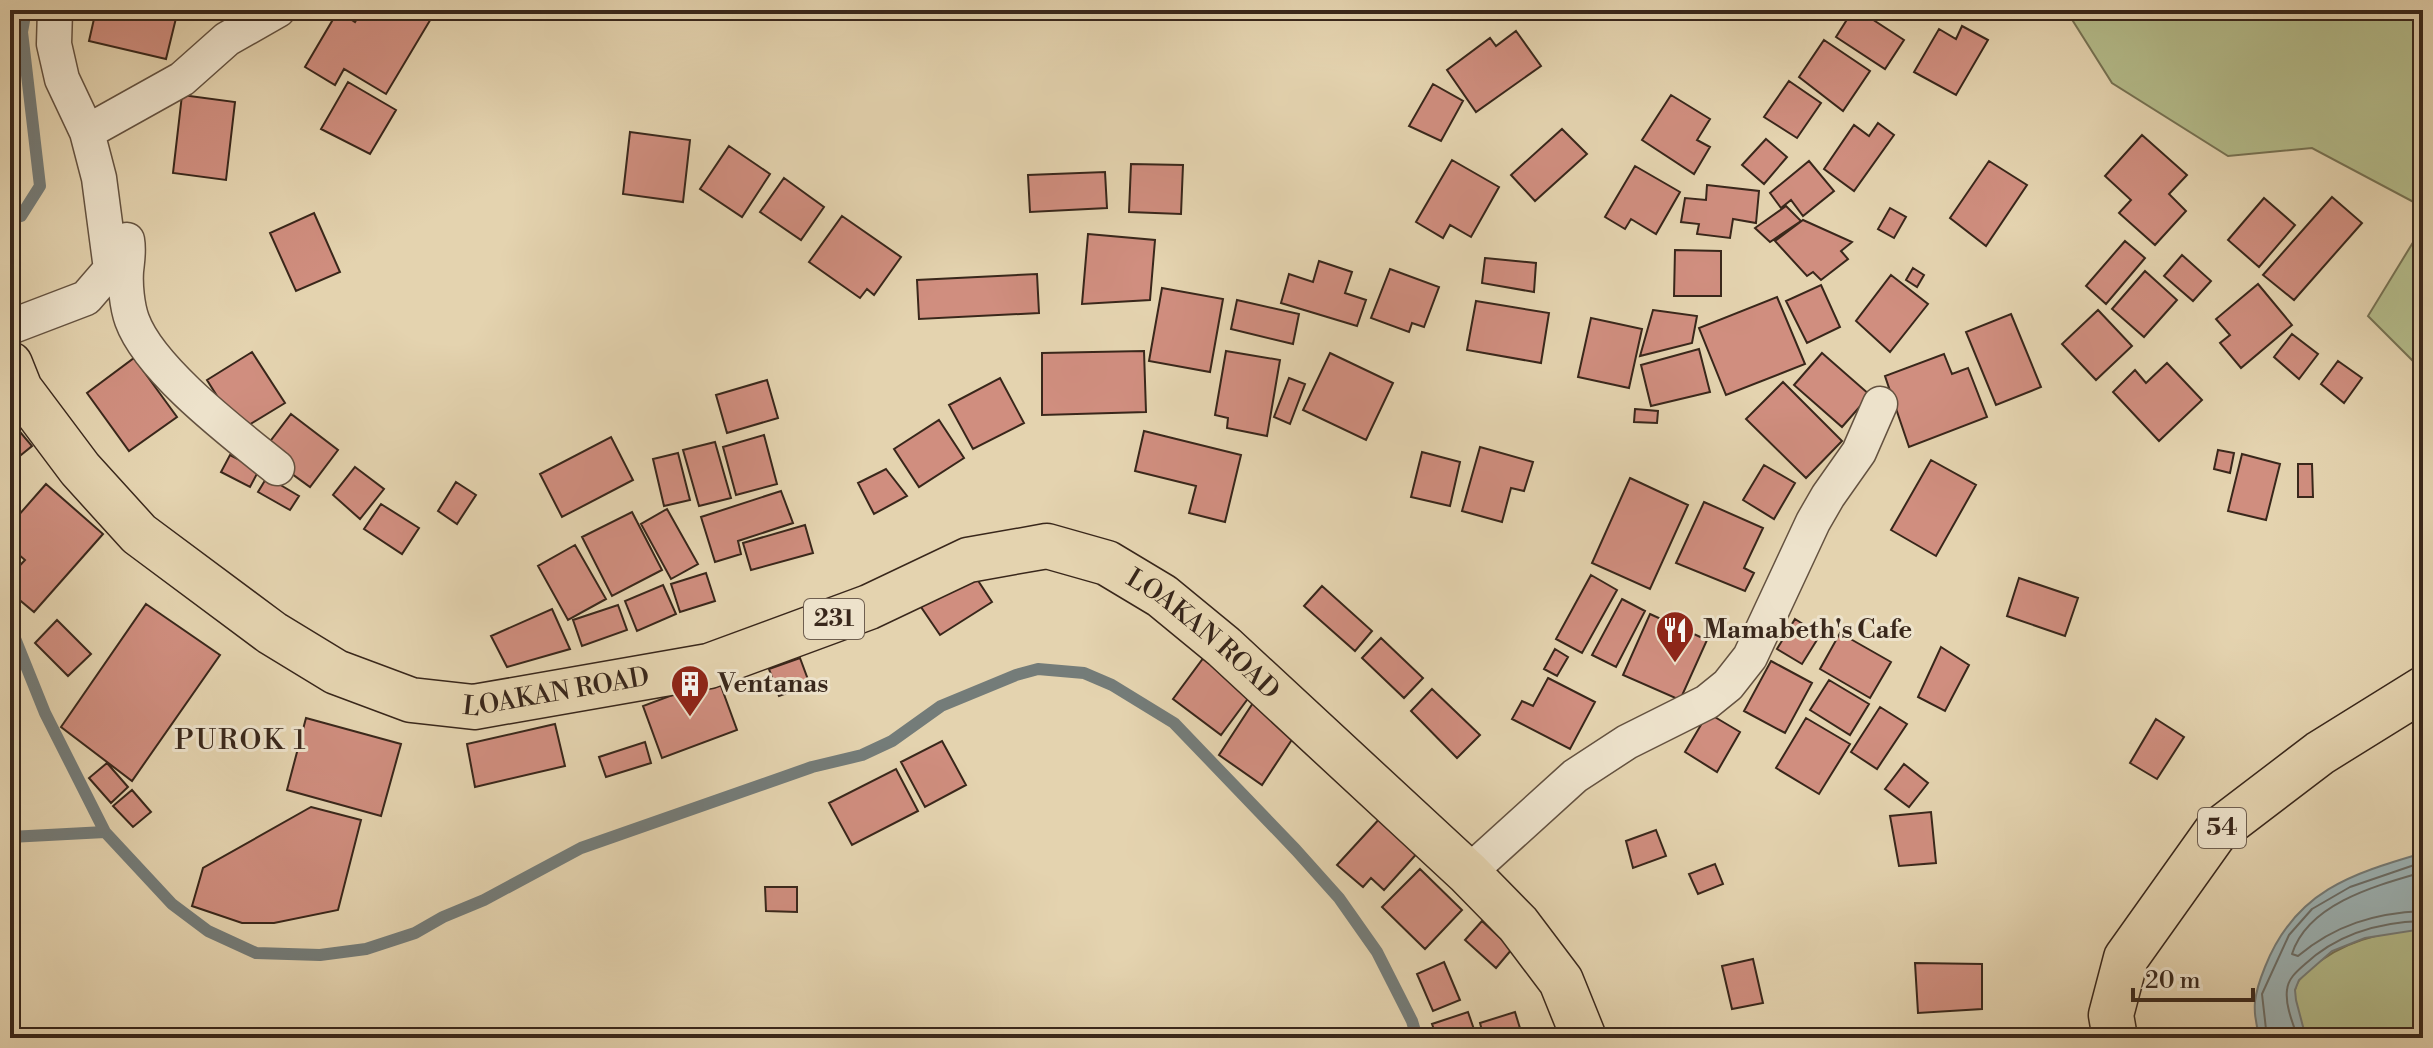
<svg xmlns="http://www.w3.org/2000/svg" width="2433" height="1048" font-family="'Libre Bodoni',serif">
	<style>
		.green { fill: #b4bc8b; stroke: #767253; stroke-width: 2 }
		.water { fill: #9cb4b7; stroke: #747c79; stroke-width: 2 }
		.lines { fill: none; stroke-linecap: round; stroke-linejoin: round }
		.shore { stroke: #6a6e69; stroke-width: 2 }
		.stream { stroke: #747c79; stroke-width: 12 }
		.building { fill: #d08e7f; stroke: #39271b; stroke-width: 2 }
		.street-casing { stroke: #645240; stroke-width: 37 }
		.primary-casing { stroke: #39271b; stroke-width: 47 }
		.highway-casing { stroke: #39271b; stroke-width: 47 }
		.street { stroke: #ede2cb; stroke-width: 34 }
		.primary { stroke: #e4d3af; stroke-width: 44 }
		.highway { stroke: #e4d3af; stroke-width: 44 }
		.labels { text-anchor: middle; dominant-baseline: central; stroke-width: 6; stroke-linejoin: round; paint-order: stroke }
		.shield { fill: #ede2cb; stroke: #6f5f50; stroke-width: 2 }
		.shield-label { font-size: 24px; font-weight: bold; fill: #39271b }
		.poi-label { font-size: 26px; font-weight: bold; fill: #39271b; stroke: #ede2cb; text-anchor: start }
		.street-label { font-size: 26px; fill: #39271b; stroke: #ede2cb }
		.neighbourhood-label { font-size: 28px; letter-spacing: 2px; fill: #39271b; stroke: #ede2cb }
	</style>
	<rect width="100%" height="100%" fill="#e4d3af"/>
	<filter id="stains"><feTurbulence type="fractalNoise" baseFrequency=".0025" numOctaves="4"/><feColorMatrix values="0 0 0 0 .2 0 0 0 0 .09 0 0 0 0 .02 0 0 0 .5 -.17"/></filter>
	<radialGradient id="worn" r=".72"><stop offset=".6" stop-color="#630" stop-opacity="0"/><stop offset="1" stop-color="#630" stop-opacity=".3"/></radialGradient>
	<!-- green -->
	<path class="green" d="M2066 10H2423V207L2312 148 2228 156 2112 83Z
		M2423 226V371L2368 316Z
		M2423 929V1038H2306C2302 1024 2293 1004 2295 990 2296 981 2303 976 2309 970 2341 941 2381 932 2423 929Z"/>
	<!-- water -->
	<path class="water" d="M2423 853V929L2365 938 2332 951 2299 980 2295 990 2296 1000 2306 1038H2260C2251 1009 2254 994 2265 967 2295 891 2351 874 2423 853Z"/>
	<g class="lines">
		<!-- shore -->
		<path class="shore" d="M2423 872C2378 885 2308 903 2292 954L2298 956C2335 925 2375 913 2423 911
			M2267 1038 2262 994 2289 935 2312 909 2350 887 2423 862
			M2298 1038C2293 1024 2285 1005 2287 990 2288 979 2296 972 2304 965 2336 935 2379 922 2423 921"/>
		<!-- stream -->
		<path class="stream" d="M10 219 21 216 40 186 22 32 26 10
			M10 626 45 713 105 832 172 904 208 931 256 953 320 955 366 949 415 933 443 917 484 900 581 848 812 767 862 755 892 741 941 706 1016 675 1038 669 1084 673 1112 685 1174 723 1296 850 1339 898 1377 952 1412 1021 1417 1038
			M10 837 105 832"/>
	</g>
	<!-- building -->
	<path class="building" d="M96 10H178L166 59 89 41Z
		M362 10 435 12 386 94 344 69 335 85 305 67 338 11 355 22Z
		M1449 10H1475L1451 18Z
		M1853 10H1858L1904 40 1885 69 1836 37Z
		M1962 26 1988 40 1956 95 1914 72 1939 29 1956 39Z
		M1516 31 1541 66 1476 112 1447 70 1490 38 1496 46Z
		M1824 40 1870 71 1843 111 1799 77Z
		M1789 81 1821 103 1797 138 1764 117Z
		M348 82 396 110 370 154 321 129Z
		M1433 84 1463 101 1441 141 1409 126Z
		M182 95 235 102 226 180 173 173Z
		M1671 95 1710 119 1697 140 1710 147 1694 174 1642 140Z
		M1878 123 1894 135 1854 191 1824 169 1854 125 1869 136Z
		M1562 129 1587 154 1535 201 1511 175Z
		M630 132 690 140 683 202 623 194Z
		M2142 135 2187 175 2169 194 2186 211 2155 245 2119 213 2131 200 2105 176Z
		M1766 139 1787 157 1764 184 1742 165Z
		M729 146 770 174 742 217 700 189Z
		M1452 160 1499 187 1471 237 1450 225 1443 238 1416 222Z
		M1809 161 1834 191 1803 216 1791 200 1781 208 1770 193Z
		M1989 161 2027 185 1986 246 1950 218Z
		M1131 164 1183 165 1181 214 1129 212Z
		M1635 166 1680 192 1656 234 1631 219 1625 229 1605 217Z
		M1105 172 1107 208 1030 212 1028 175Z
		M784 178 824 207 801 240 760 212Z
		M1707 185 1759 191 1756 223 1733 219 1730 238 1697 234 1699 224 1681 222 1685 198 1706 200Z
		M2332 197 2362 223 2294 300 2263 275Z
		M2264 198 2295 225 2259 267 2228 240Z
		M1786 206 1801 221 1770 242 1755 228Z
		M1890 208 1906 217 1894 238 1878 229Z
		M314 213 340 272 296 291 270 233Z
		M842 216 901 257 874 295 867 289 860 298 809 262Z
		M1803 220 1852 242 1841 251 1848 259 1821 280 1813 272 1807 276 1775 241Z
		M1088 234 1155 240 1150 300 1082 304Z
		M2125 241 2145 258 2106 304 2086 286Z
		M1675 250 1721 251V296H1674Z
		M2182 255 2211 281 2193 301 2164 276Z
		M1485 258 1536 263 1534 292 1482 283Z
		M1319 261 1352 272 1345 293 1366 300 1357 326 1281 303 1289 274 1313 282Z
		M1913 268 1924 275 1917 287 1906 280Z
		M1390 269 1439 287 1424 327 1412 323 1409 332 1371 318Z
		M2145 271 2177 300 2144 337 2112 309Z
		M1037 274 1039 313 919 319 917 280Z
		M1891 275 1928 304 1890 352 1856 321Z
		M2258 284 2292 325 2241 368 2220 343 2230 335 2216 319Z
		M1821 285 1840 327 1807 343 1786 301Z
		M1162 288 1223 299 1210 372 1149 361Z
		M1777 297 1805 364 1726 395 1699 328Z
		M1237 300 1299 314 1293 344 1231 329Z
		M1476 301 1549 313 1541 363 1467 350Z
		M1653 310 1697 316 1692 343 1640 356Z
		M2098 310 2132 346 2096 380 2062 344Z
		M2011 314 2041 387 1996 405 1966 332Z
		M1591 318 1642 329 1629 388 1578 377Z
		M2292 334 2318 354 2299 379 2274 357Z
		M1699 349 1710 392 1651 406 1641 365Z
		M1144 351 1146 412 1042 415V353Z
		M1226 351 1280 360 1267 436 1227 428 1228 418 1215 415Z
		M252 352 285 403 239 431 207 380Z
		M1330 353 1393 383 1366 440 1303 410Z
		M1822 353 1870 395 1842 427 1794 385Z
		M1944 354 1952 374 1968 368 1987 417 1909 447 1885 376Z
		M134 358 177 417 129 451 87 393Z
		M2338 361 2362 378 2344 403 2321 384Z
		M2167 363 2202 400 2159 441 2113 392 2135 370 2146 383Z
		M1000 378 1024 423 973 449 949 405Z
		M1289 378 1305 384 1290 424 1274 417Z
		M767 380 778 418 727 433 716 395Z
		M1783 382 1842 441 1806 478 1746 419Z
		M1635 409 1658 411 1657 423 1634 422Z
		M291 414 338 450 310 487 262 452Z
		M10 420 32 446 10 464Z
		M939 420 964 458 919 487 894 449Z
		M1144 431 1241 455 1225 522 1189 513 1196 486 1135 471Z
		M764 435 777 484 736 495 723 447Z
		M611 437 633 480 562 517 540 474Z
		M715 442 731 498 699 506 683 450Z
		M1480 447 1533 462 1524 491 1511 488 1502 522 1462 511Z
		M2218 450 2234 453 2230 473 2214 469Z
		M1422 452 1460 462 1450 506 1411 497Z
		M678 453 690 500 664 506 653 459Z
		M2242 454 2280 464 2266 520 2228 511Z
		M230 455 259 470 250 487 221 472Z
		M1931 460 1976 485 1936 556 1891 530Z
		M2298 464H2312L2313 497H2298Z
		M1764 465 1795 483 1774 519 1743 500Z
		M355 467 384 489 360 519 333 495Z
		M886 469 907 496 874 514 858 483Z
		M267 477 299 496 290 510 258 492Z
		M1630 478 1688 505 1650 589 1592 563Z
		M456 482 476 495 457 524 438 511Z
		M46 484 103 534 34 612 10 592V576L25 560 10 547V525Z
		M781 491 793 523 738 541 741 554 715 562 701 517Z
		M1704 502 1763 528 1744 568 1754 573 1745 591 1676 563Z
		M381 504 419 528 402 554 364 529Z
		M667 509 698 564 671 579 641 524Z
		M632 512 662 570 612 596 582 537Z
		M805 525 813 553 751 570 743 543Z
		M575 545 606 599 568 620 538 566Z
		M706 573 715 601 680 612 671 584Z
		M973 573 992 602 940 635 921 607Z
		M1591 575 1617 590 1582 653 1556 639Z
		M2019 578 2078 598 2065 636 2007 616Z
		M663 585 676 614 637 631 625 601Z
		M1322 586 1372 631 1355 651 1304 606Z
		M1622 599 1645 611 1616 667 1592 655Z
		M146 604 220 655 132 781 61 727Z
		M618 605 627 630 582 646 573 620Z
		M552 609 570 649 507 667 491 636Z
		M1650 614 1707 640 1680 700 1623 675Z
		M1795 619 1820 635 1802 664 1777 649Z
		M57 620 91 654 68 676 35 643Z
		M1840 633 1891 662 1870 698 1820 669Z
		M1381 638 1423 678 1404 698 1362 658Z
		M1941 647 1969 665 1945 711 1918 697Z
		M1210 649 1258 685 1221 735 1173 699Z
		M1555 649 1568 657 1557 676 1544 669Z
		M800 658 810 685 779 696 769 669Z
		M1771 661 1812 683 1785 733 1744 711Z
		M718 678 737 730 662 758 643 706Z
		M1548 678 1595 702 1570 749 1512 719 1522 701 1533 706Z
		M1829 680 1869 704 1850 735 1810 710Z
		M1432 689 1480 735 1457 758 1411 711Z
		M1253 703 1297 732 1262 785 1219 755Z
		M1880 707 1907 724 1877 769 1851 752Z
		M1708 713 1740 732 1717 772 1685 752Z
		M306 718 401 744 381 816 287 790Z
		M1806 718 1850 744 1819 794 1776 768Z
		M2156 719 2184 737 2157 779 2130 763Z
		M555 724 565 766 475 787 467 744Z
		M942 741 966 785 925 807 901 762Z
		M645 742 651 763 606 777 599 757Z
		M107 763 128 787 111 803 89 778Z
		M1904 764 1928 783 1909 807 1885 789Z
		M896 769 918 811 852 845 829 803Z
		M132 790 151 812 133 827 113 806Z
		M311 807 361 820 338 910 274 923H242L192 906 203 868Z
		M1931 812 1936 863 1899 866 1890 816Z
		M1382 816 1420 850 1384 890 1371 878 1363 887 1337 865Z
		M1656 830 1666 856 1633 868 1626 841Z
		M1715 864 1723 884 1698 894 1689 874Z
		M1420 869 1462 910 1425 949 1382 907Z
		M765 887H797V912L766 911Z
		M1482 921 1512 949 1496 968 1465 940Z
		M1753 959 1763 1003 1732 1009 1722 966Z
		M1444 962 1460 1000 1433 1011 1417 974Z
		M1915 963 1982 964V1009L1918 1013Z
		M1468 1012 1477 1038H1437L1432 1024Z
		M1515 1012 1523 1038H1484L1480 1023Z"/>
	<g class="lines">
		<defs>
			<path id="street" d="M87 132 182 79 227 39 278 10
				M127 240C129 251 127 261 126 271 125 285 127 306 132 320 150 370 235 434 277 468
				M10 327 86 298 111 269 99 178 87 132 62 79 54 44 55 10
				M1468 873 1575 776 1627 742 1707 702 1728 685 1750 657 1813 522 1828 496 1859 452 1880 404"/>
			<g id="primary">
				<path id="s1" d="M10 364 20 389 80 469 139 534 272 633 336 672 411 700 474 707 709 666 869 607 968 560 1047 546 1107 563 1162 596 1224 647 1468 873 1518 924 1561 981 1584 1038"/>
			</g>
			<path id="highway" d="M2115 1038 2111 1015 2126 958 2215 833 2320 753 2423 689"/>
		</defs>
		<!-- street casing -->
		<use href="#street" class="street-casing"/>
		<!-- primary casing -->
		<use href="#primary" class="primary-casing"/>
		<!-- highway casing -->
		<use href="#highway" class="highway-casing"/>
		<!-- street -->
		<use href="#street" class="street"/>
		<!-- primary -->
		<use href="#primary" class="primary"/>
		<!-- highway -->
		<use href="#highway" class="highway"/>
	</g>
	<!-- icons -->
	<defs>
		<symbol id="restaurant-pin" viewBox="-11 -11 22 30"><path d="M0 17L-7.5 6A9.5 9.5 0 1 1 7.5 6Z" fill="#8f2418" stroke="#ede2cb"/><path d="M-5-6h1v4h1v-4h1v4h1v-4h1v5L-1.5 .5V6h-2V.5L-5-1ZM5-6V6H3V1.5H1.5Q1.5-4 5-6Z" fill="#fff"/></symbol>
		<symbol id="building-pin" viewBox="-11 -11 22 30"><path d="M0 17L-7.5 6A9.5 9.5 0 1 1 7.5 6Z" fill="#8f2418" stroke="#ede2cb"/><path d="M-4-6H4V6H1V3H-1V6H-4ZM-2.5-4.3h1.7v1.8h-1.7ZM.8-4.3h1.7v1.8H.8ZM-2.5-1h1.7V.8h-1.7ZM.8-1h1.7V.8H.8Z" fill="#fff"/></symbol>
	</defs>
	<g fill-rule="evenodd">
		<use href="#restaurant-pin" x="1653" y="608" width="44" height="60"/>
		<use href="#building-pin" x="668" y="662" width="44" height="60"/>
	</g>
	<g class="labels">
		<!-- shield labels -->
		<g class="shield">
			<rect x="804" y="599" width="60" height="40" rx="6"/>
			<rect x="2198" y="808" width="48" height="40" rx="6"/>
		</g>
		<g class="shield-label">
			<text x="834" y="619">231</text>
			<text x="2222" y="828">54</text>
		</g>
		<!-- poi labels -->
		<g class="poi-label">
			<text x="1703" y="630">Mamabeth's Cafe</text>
			<text x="718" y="684">Ventanas</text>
		</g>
		<!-- street labels -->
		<g class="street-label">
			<text stroke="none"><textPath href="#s1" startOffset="1380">LOAKAN ROAD</textPath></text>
			<text stroke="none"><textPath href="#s1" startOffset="682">LOAKAN ROAD</textPath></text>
		</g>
		<!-- neighbourhood labels -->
		<g class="neighbourhood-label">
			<text x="241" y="740">PUROK 1</text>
		</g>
	</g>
	<!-- margin -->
	<rect width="2433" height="1048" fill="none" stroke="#e4d3af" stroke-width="40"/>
	<rect x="12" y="12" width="2409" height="1024" fill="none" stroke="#39271b" stroke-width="4"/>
	<rect x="20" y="20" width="2393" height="1008" fill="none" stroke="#39271b" stroke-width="2"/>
	<!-- scale -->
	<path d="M2133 988v12h120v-12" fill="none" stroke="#39271b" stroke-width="4"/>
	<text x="2145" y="988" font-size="24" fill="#39271b" stroke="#ede2cb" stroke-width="6" paint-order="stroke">20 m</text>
	<rect width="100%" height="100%" filter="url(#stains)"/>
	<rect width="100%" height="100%" fill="url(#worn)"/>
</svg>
